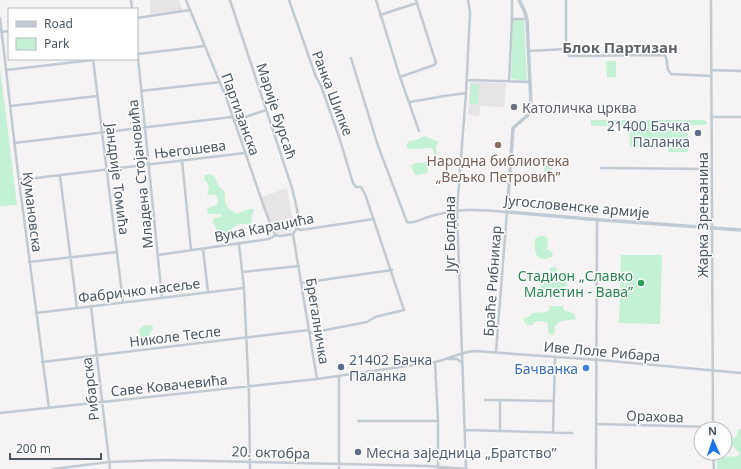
<svg xmlns="http://www.w3.org/2000/svg" width="741" height="469" font-family="'Noto Sans',sans-serif">
	<style>
		.education { fill: #e6e4e5 }
		.green { fill: #c3f1d5 }
		.lines { fill: none; stroke-linecap: round; stroke-linejoin: round }
		.minor { stroke: #c1cad2; stroke-width: 2.5 }
		.tertiary { stroke: #c1cad2; stroke-width: 3.5 }
		.worship-dot { fill: #6b7280; stroke: #fff; stroke-width: 1.5 }
		.service-dot { fill: #5c6f8a; stroke: #fff; stroke-width: 1.5 }
		.education-dot { fill: #8d6e63; stroke: #fff; stroke-width: 1.5 }
		.leisure-dot { fill: #2e9e5b; stroke: #fff; stroke-width: 1.5 }
		.shop-dot { fill: #3f7fe0; stroke: #fff; stroke-width: 1.5 }
		.labels { text-anchor: middle; dominant-baseline: central; stroke-width: 3; stroke-linejoin: round; paint-order: stroke }
		.street-label { font-size: 14px; fill: #4a5661; stroke: #fff }
		.worship-label { font-size: 14px; fill: #5b616d; stroke: #fff; text-anchor: start }
		.service-label { font-size: 14px; fill: #4e5e75; stroke: #fff; text-anchor: start }
		.education-label { font-size: 14px; fill: #785e54; stroke: #fff }
		.leisure-label { font-size: 14px; fill: #27864d; stroke: #fff; text-anchor: end }
		.shop-label { font-size: 14px; fill: #366cbe; stroke: #fff; text-anchor: end }
		.neighbourhood-label { font-size: 15px; font-weight: bold; fill: #5f6368; stroke: #fff }
	</style>
	<rect width="100%" height="100%" fill="#f5f3f3"/>
	<!-- education -->
	<path class="education" d="M150 0H179L183 11 150 14Z
		M470 82 506 83 504 107 480 106 479 116 468 115Z
		M287 188 294 226 291 232 278 233 274 231 262 197Z"/>
	<!-- green -->
	<path class="green" d="M513 20H524L527 81 511 79Z
		M606 61H616V77L607 78Z
		M0 67 17 205 0 206Z
		M471 84 479 85 478 104H470Z
		M591 120H702L706 121 707 125H687L688 152H668V146L630 147 629 126H591Z
		M424 136 439 142 436 147 437 153 435 156 434 154 433 149 430 148 411 149 407 148 406 146 409 141 419 139Z
		M545 157 553 158 552 174H544Z
		M425 162 427 163 428 169 427 173 418 175 415 174 411 166 415 163Z
		M210 174 215 177 218 186 225 192C225 197 224 204 228 208 231 211 234 211 236 214L249 209H253L254 212 251 216 252 222 250 224H240L232 228 234 240 226 241 224 234 217 235 216 227 213 223 214 218 221 217V214H208L207 209 212 206 217 205 218 201 216 194 210 195 207 194C210 187 209 184 204 179L205 175Z
		M539 236H545L548 238 547 249 553 253 552 257C535 264 534 251 535 239Z
		M621 255H662L660 324 619 323Z
		M555 266 557 269 558 272 561 274 564 273 566 276 567 284 565 293 544 290 541 287V282L535 277V274L550 272V268Z
		M550 306H563L564 310C570 312 575 312 576 319L561 321 555 326 554 335 549 334 547 322 536 321 532 325H528L524 322V318L530 316 532 313 547 312 549 310Z
		M144 325 153 326 152 331 149 333 150 343 145 346H142V338L140 337 139 330Z
		M741 429V469H717V460L725 457 738 456 740 454 732 445 733 438 737 436 738 430Z"/>
	<g class="lines">
		<!-- minor -->
		<path class="minor" d="M131 0 132 9
			M186 0 227 100 263 204 273 231 276 235
			M289 0 316 77 321 86 339 137 353 183 356 187H361L365 194 404 310 375 317 367 322 310 333
			M376 0 400 77 419 131
			M512 0V19
			M566 0V51L569 56 664 55 666 57 668 70 671 74 711 76
			M711 0 713 429
			M380 15 417 3
			M0 18 17 165 49 408
			M137 18 190 10
			M1 32 9 31
			M137 48 162 298
			M529 51 566 49
			M138 54 205 46
			M351 58 378 146 407 222C414 224 421 219 428 217 457 208 477 209 507 212L496 352
			M93 59 123 302
			M6 70 93 60
			M711 70 741 71
			M400 77 434 65 436 63 416 0
			M467 80 530 82
			M509 81 512 19H527
			M141 91 220 82
			M410 102 444 96 466 93
			M10 106 97 96
			M711 117H741
			M234 121 266 110
			M14 143 232 117
			M182 160 191 250
			M601 168 712 169
			M60 176 77 308
			M19 180 245 153
			M297 229 301 230 374 219
			M293 234 317 379
			M239 244 244 288 249 396 250 469
			M203 249 208 292
			M158 255 269 239 276 235 280 236 293 234C303 222 295 202 292 188L230 0
			M29 262 117 252
			M242 272 299 266
			M301 283 392 270
			M91 306 110 469
			M36 313 244 288
			M449 359H457L461 362
			M42 362 309 330
			M435 362 438 421V469
			M339 376V469
			M485 400 554 401
			M0 413 317 379 435 362C449 359 461 352 475 351L599 360 741 373
			M358 421H438
			M597 424 713 427
			M465 430 572 433
			M500 431V400
			M553 432 555 357
			M713 453 714 469
			M53 469 109 462 164 460 428 466 467 469
			M466 469 457 210 466 93 470 13 468 0
			M596 469 597 220"/>
		<!-- tertiary -->
		<path class="tertiary" d="M519 0 524 10 527 19 531 104 529 114 513 128 507 212 589 219 741 230"/>
	</g>
	<!-- markers -->
	<circle class="worship-dot" cx="514" cy="107" r="4"/>
	<g class="service-dot">
		<circle cx="698" cy="133" r="4"/>
		<circle cx="341" cy="367" r="4"/>
		<circle cx="358" cy="452" r="4"/>
	</g>
	<circle class="education-dot" cx="498" cy="145" r="4"/>
	<circle class="leisure-dot" cx="641" cy="283" r="4"/>
	<circle class="shop-dot" cx="586" cy="368" r="4"/>
	<g class="labels">
		<!-- street labels -->
		<g class="street-label">
			<text transform="translate(333 93) rotate(69)">Ранка Шипке</text>
			<text transform="translate(277 111) rotate(72)">Марије Бурсаћ</text>
			<text transform="translate(241 114) rotate(70)">Партизанска</text>
			<text transform="translate(190 149) rotate(-7)">Његошева</text>
			<text transform="translate(140 174) rotate(-96)">Младена Стојановића</text>
			<text transform="translate(118 179) rotate(83)">Јандрије Томића</text>
			<text transform="translate(577 206) rotate(5)">Југословенске армије</text>
			<text transform="translate(33 212) rotate(83)">Кумановска</text>
			<text transform="translate(702 215) rotate(-90)">Жарка Зрењанина</text>
			<text transform="translate(264 227) rotate(-11)">Вука Караџића</text>
			<text transform="translate(449 234) rotate(-90)">Југ Богдана</text>
			<text transform="translate(492 281) rotate(-86)">Браће Рибникар</text>
			<text transform="translate(139 290) rotate(-7)">Фабричко насеље</text>
			<text transform="translate(318 321) rotate(81)">Брегалничка</text>
			<text transform="translate(175 336) rotate(-7)">Николе Тесле</text>
			<text transform="translate(602 351) rotate(5)">Иве Лоле Рибара</text>
			<text transform="translate(169 385) rotate(-6)">Саве Ковачевића</text>
			<text transform="translate(90 389) rotate(-97)">Рибарска</text>
			<text transform="translate(655 416) rotate(2)">Орахова</text>
			<text transform="translate(271 452) rotate(2)">20. октобра</text>
		</g>
		<!-- worship labels -->
		<g class="worship-label">
			<text x="522" y="107">Католичка црква</text>
		</g>
		<!-- service labels -->
		<g class="service-label">
			<text x="690" y="125" text-anchor="end">21400 Бачка<tspan x="690" dy="16">Паланка</tspan></text>
			<text x="349" y="359">21402 Бачка<tspan x="349" dy="16">Паланка</tspan></text>
			<text x="366" y="452">Месна заједница „Братство”</text>
		</g>
		<!-- education labels -->
		<g class="education-label">
			<text x="498" y="160">Народна библиотека<tspan x="498" dy="16">„Вељко Петровић”</tspan></text>
		</g>
		<!-- leisure labels -->
		<g class="leisure-label">
			<text x="633" y="275">Стадион „Славко<tspan x="633" dy="16">Малетин - Вава”</tspan></text>
		</g>
		<!-- shop labels -->
		<g class="shop-label">
			<text x="578" y="368">Бачванка</text>
		</g>
		<!-- neighbourhood labels -->
		<g class="neighbourhood-label">
			<text x="620" y="47">Блок Партизан</text>
		</g>
	</g>
	<!-- legend -->
	<rect x="8" y="8" width="130" height="52" fill="#ffffff" stroke="#b7bbc0"/>
	<rect x="16" y="21" width="20" height="6" fill="#c1cad2" stroke="#b7bbc0"/>
	<text x="44" y="28" font-size="12" fill="#4a5661">Road</text>
	<rect x="16" y="38" width="20" height="12" fill="#c3f1d5" stroke="#b7bbc0"/>
	<text x="44" y="48" font-size="12" fill="#4a5661">Park</text>
	<!-- north arrow -->
	<g transform="translate(713 441) rotate(357)"><circle r="19" fill="#ffffff" stroke="#b7bbc0"/>
	<path d="M0-3L7 15L0 10L-7 15Z" fill="#1a73e8"/>
	<text y="-6" font-size="11" font-weight="bold" text-anchor="middle" fill="#4a5661">N</text>
	</g>
	<!-- scale -->
	<path d="M10 453v6h91v-6" fill="none" stroke="#4a5661" stroke-width="2"/>
	<text x="16" y="453" font-size="12" fill="#4a5661" stroke="#ffffff" stroke-width="3" paint-order="stroke">200 m</text>
</svg>
